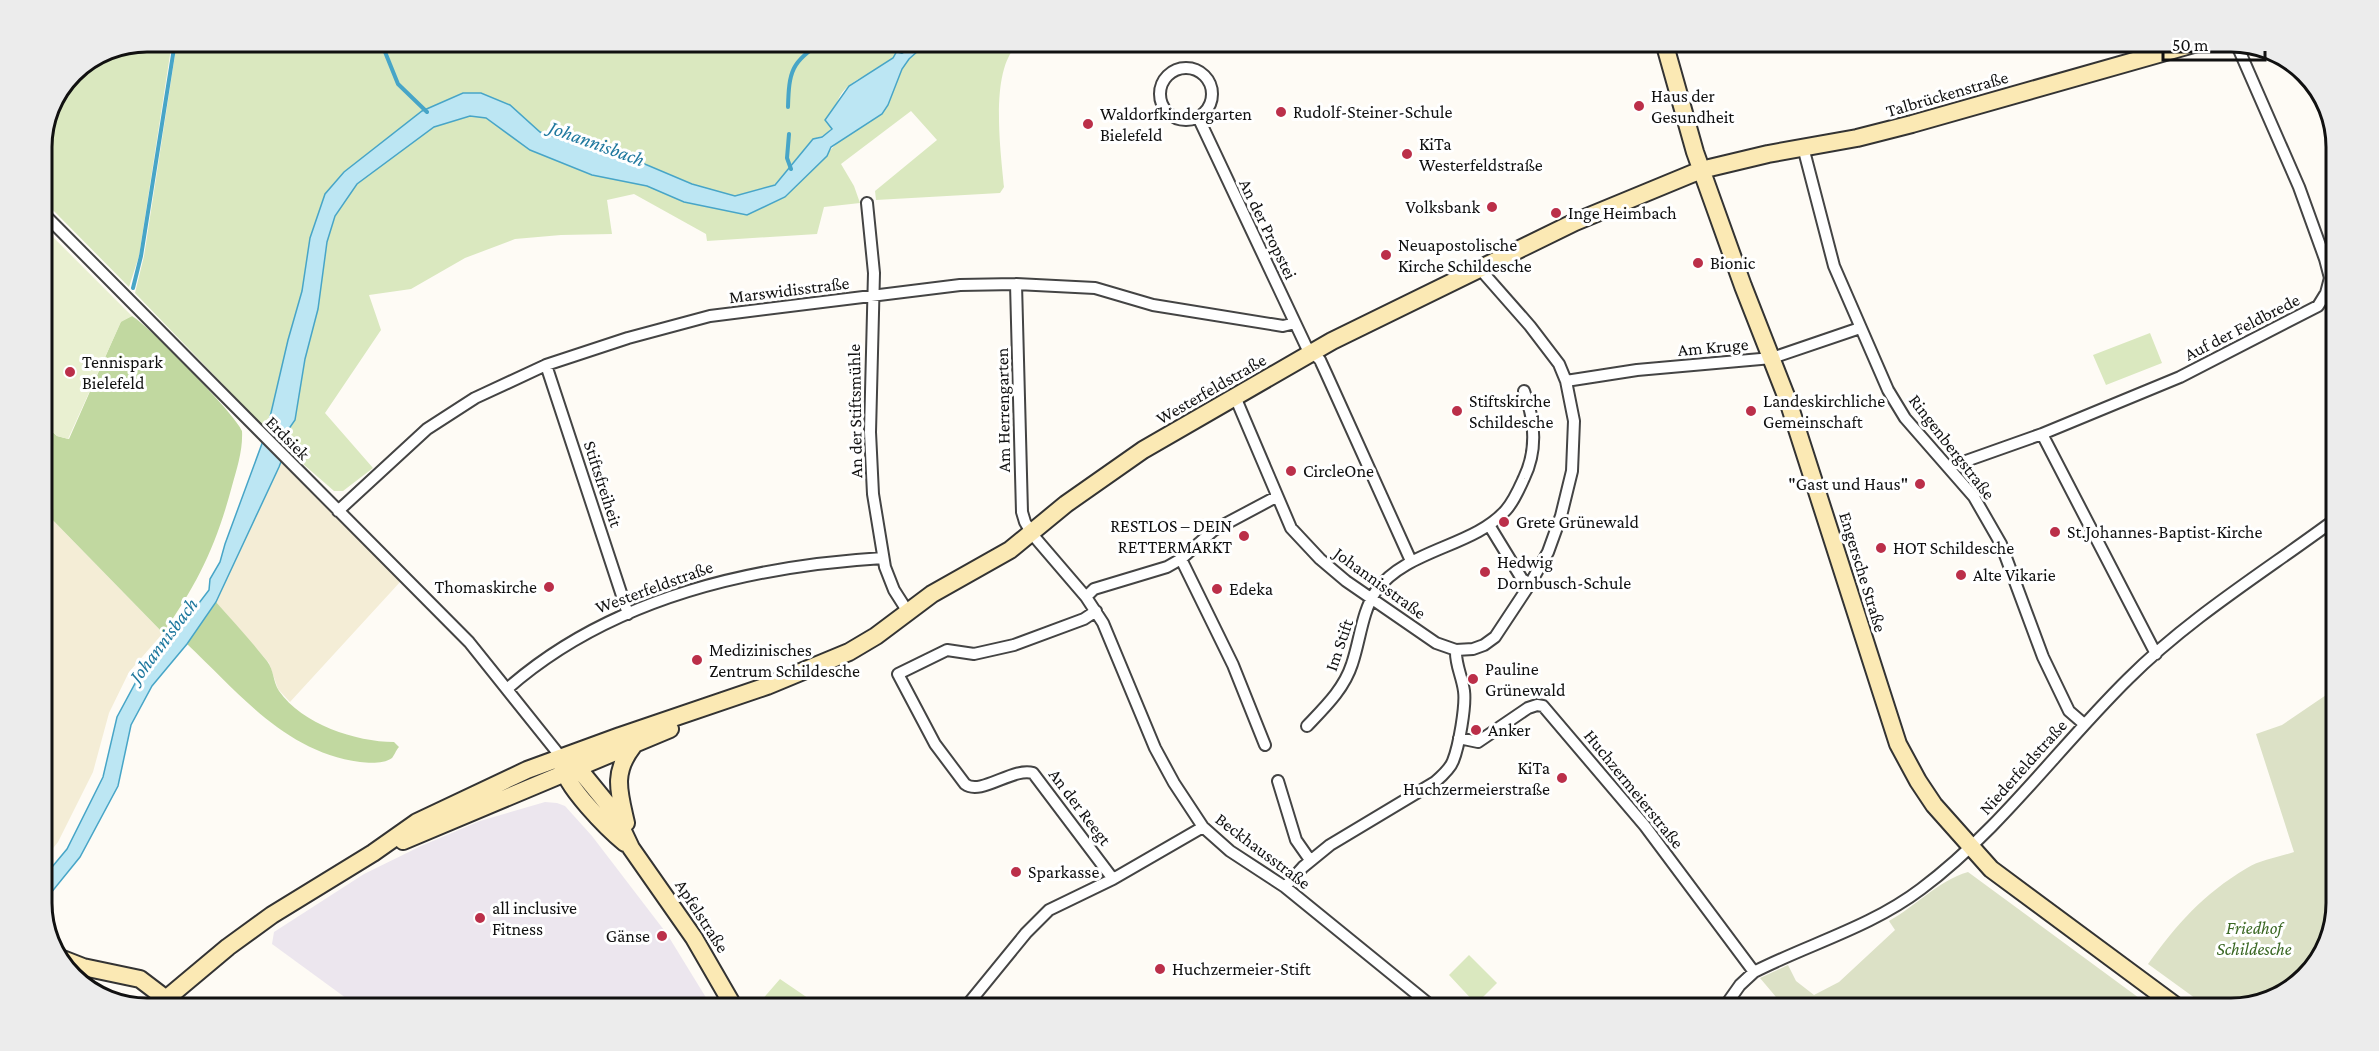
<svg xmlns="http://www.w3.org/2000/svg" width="2379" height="1051" font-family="'Crimson Pro',serif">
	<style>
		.industrial { fill: #ece6ee }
		.farmland { fill: #f4edd6 }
		.green { fill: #dae8bf }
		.forest { fill: #c1d8a0 }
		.cemetery { fill: #dce1c6 }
		.pitch { fill: #e9f0d1 }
		.water { fill: #bce6f3; stroke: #47a5c7; stroke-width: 1.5 }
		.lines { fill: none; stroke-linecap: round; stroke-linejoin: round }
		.stream { stroke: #47a5c7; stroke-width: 4 }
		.street-casing { stroke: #444; stroke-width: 14 }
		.secondary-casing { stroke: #333; stroke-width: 20 }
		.street { stroke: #fff; stroke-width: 10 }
		.secondary { stroke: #fbe9b4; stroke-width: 16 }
		.poi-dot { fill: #bb2f49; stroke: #fff; stroke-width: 2 }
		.labels { text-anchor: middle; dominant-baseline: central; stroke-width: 6; stroke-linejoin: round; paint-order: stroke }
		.street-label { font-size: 18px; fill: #111; stroke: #fff }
		.poi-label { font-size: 18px; fill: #111; stroke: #fff; text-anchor: start }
		.park-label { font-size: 18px; font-style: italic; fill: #3a6723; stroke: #fff }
		.water-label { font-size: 20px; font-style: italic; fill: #1f789e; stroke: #fff }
		.rim { fill: none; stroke: #111; stroke-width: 3 }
	</style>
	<rect width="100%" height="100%" fill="#fefbf5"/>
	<!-- industrial -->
	<path class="industrial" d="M545 802 557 803 565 806 592 836 667 934 713 1009H361L272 944 274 932 364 874 421 846 480 821Z"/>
	<!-- farmland -->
	<path class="farmland" d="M281 461 401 581 290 702 278 689 269 663 216 602Z
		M42 509 163 633 129 672 109 713 93 772 58 842 42 862Z"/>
	<!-- green -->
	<path class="green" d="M148 42H172L139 256 129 287 42 199V141L73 73 107 50Z
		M177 42H372L373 45 377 42H902C899 47 897 54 893 58 878 73 851 77 840 96 829 115 842 132 813 139L774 185 735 196 692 184 640 162 590 149 540 132 510 105 481 93H463L422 111 344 172 325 194 310 238 302 291 288 340 267 430 135 293 144 256Z
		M928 42H1021C988 64 1001 152 1004 187L1000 193 876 200 875 191 937 140 911 111 841 164 854 186 860 203 824 207 817 234 707 241 706 234 634 194 607 200 612 234 561 235 515 239 465 258 411 289 369 295 381 330 325 413 373 468 343 491H334L286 449V433L295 420 305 359 318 309 327 242 335 216 357 184 434 127 470 116 486 118 530 150 592 175 647 186 684 202 747 215 808 173 843 137 874 119 888 105 902 69 909 59Z
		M2150 333 2162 363 2106 385 2093 355Z
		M1469 955 1497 983 1476 1004 1449 975Z
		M780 979 824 1009H754Z"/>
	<!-- forest -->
	<path class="forest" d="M132 316C149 326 237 416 242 431 243 450 237 468 232 486 216 546 198 583 163 633L42 509V422L57 436 69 439 121 321Z
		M216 602C233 621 251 641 267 661 274 670 273 682 279 691 302 724 356 742 394 742L399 747C396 750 394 756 392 758 384 764 369 763 360 762 285 752 239 693 187 644Z"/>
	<!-- cemetery -->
	<path class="cemetery" d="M2332 691 2329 944 2291 991 2232 1009H2210L2148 964C2178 923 2202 895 2247 868 2260 860 2279 857 2294 852L2256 734 2282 725Z
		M1968 872 2154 1009H1786L1760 978 1788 965 1796 981 1814 995 1839 982 1895 930 1889 921C1916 906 1938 881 1968 872Z"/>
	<!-- pitch -->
	<path class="pitch" d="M42 226 132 316 121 322 68 439 57 436 42 422Z"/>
	<!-- water -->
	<path class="water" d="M902 42H928L909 59 902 69 888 105 882 114 831 147 827 156 785 197 747 215 684 202 647 186 592 175 530 150 486 118 470 116 434 127 357 184 335 216 327 242 318 309 305 359 295 420 286 433V449L279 467 216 602 187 644 152 686 131 725 118 786 80 857 42 904V879L67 849 103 777 117 717 138 678 170 641 209 590 210 579 220 562 225 544 267 430 288 340 302 291 310 238 325 194 344 172 422 111 463 93H481L510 105 540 132 590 149 640 162 692 184 735 196 775 185 813 139 822 137 832 129 825 120 849 86 893 58Z"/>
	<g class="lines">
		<!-- stream -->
		<path class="stream" d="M381 42 398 84 427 112
			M868 42 902 52
			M788 107C789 72 791 61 823 42
			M789 134 787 158 791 169
			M133 288 141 256 175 42"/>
		<defs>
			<path id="street" d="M1160 94a26 26 0 1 1 52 0a26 26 0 1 1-52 0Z
				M1198 117 1306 346 1320 360 1326 373 1411 561
				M1803 147 1834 266 1888 390 1905 418 1974 497 2001 544 2043 657 2069 711 2084 724
				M867 203 874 273 870 432 873 494 885 567 894 590 908 612
				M42 212 469 642 561 757
				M1016 284 1022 512 1025 522 1032 534 1086 597 1103 623 1155 748 1174 783 1203 827 1230 851 1285 887 1435 1009
				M546 365 628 614
				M1566 381 1637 370 1772 358 1860 328
				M1236 399 1291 528 1320 559 1346 581 1436 643 1456 650 1473 649 1484 645 1495 637 1530 584 1548 552 1561 516 1572 471 1574 421 1566 381 1559 364 1530 326 1479 268
				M2042 434 2156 654
				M1949 467 2042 434 2180 377 2318 306 2326 293 2330 278 2325 259 2299 187 2236 43
				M338 511 427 429 475 398 546 365 628 338 710 316 960 285 1016 284 1095 288 1153 305 1283 326 1295 323
				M1489 525 1522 579 1530 584
				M1181 559 1233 665 1265 745
				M1086 597 1094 589 1167 567 1181 559 1214 530 1276 497
				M1096 611 1084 619 1014 645 974 654 947 650 898 674 935 744 965 784C981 796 1013 767 1033 773L1113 879
				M507 689C609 599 751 566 883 558
				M1307 726C1325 707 1344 689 1352 664 1360 641 1362 611 1376 591 1406 549 1474 547 1506 510 1514 501 1519 489 1524 478 1538 449 1535 420 1524 391
				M1459 738 1478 742 1528 708 1537 705 1543 706 1645 826 1754 972
				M1278 781 1296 840 1310 860
				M1285 887 1303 867 1330 845 1435 782C1442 776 1450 769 1453 761 1459 746 1466 706 1464 691 1462 676 1455 664 1456 650
				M964 1009 1026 933 1049 910 1113 879 1203 827
				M1723 1009 1740 985 1754 972C1809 944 1871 927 1921 889 2000 830 2058 748 2128 679 2189 618 2264 572 2333 521"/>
			<path id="secondary" d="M1664 42 1695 152 1743 286 1788 401 1898 744 1918 781 1934 805 1991 869 2180 1009
				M570 762 578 768 614 812 631 848 694 938 735 1009
				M562 764C564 785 608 829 625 843
				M626 823C619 792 612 773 633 746
				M403 841 670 729
				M60 958 83 967 140 979 165 998
				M154 1009 228 947 272 915 373 853 417 822 527 770 620 736 767 686 849 652 876 636 932 594 1010 550 1066 504 1143 450 1332 341 1575 222 1701 170 1768 154 1857 138 1912 124 2201 42"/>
		</defs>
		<!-- street casing -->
		<use href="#street" class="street-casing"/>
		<!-- secondary casing -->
		<use href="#secondary" class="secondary-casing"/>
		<!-- street -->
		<use href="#street" class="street"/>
		<!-- secondary -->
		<use href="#secondary" class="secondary"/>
	</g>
	<!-- markers -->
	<g class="poi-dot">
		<circle cx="1639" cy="106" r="6"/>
		<circle cx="1281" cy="112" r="6"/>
		<circle cx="1088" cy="124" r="6"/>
		<circle cx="1407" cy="154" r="6"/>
		<circle cx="1492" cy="207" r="6"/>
		<circle cx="1556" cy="213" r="6"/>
		<circle cx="1386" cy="255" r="6"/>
		<circle cx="1698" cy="263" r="6"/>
		<circle cx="70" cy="372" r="6"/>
		<circle cx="1457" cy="411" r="6"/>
		<circle cx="1751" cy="411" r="6"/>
		<circle cx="1291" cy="471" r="6"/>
		<circle cx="1920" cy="484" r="6"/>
		<circle cx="1504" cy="522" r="6"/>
		<circle cx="2055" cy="532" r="6"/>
		<circle cx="1244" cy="536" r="6"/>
		<circle cx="1881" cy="548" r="6"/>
		<circle cx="1485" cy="572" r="6"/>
		<circle cx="1961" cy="575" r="6"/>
		<circle cx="549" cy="587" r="6"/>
		<circle cx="1217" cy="589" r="6"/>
		<circle cx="697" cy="660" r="6"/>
		<circle cx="1473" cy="679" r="6"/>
		<circle cx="1476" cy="730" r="6"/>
		<circle cx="1562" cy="778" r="6"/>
		<circle cx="1016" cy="872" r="6"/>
		<circle cx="480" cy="918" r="6"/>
		<circle cx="662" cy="936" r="6"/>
		<circle cx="1160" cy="969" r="6"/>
	</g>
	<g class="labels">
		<!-- street labels -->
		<g class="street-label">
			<text transform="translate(1947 94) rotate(-16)">Talbrückenstraße</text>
			<text transform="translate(1268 229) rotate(64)">An der Propstei</text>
			<text transform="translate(789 290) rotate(-7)">Marswidisstraße</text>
			<text transform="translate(2242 327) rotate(-27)">Auf der Feldbrede</text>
			<text transform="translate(1713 347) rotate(-5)">Am Kruge</text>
			<text transform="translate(1211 389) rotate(-30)">Westerfeldstraße</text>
			<text transform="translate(1003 410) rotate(-91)">Am Herrengarten</text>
			<text transform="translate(855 411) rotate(-91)">An der Stiftsmühle</text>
			<text transform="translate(288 438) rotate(45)">Erdsiek</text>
			<text transform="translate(1952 447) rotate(52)">Ringenbergstraße</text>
			<text transform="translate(603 484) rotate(72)">Stiftsfreiheit</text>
			<text transform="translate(1863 572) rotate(73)">Engersche Straße</text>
			<text transform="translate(1380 583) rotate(36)">Johannisstraße</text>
			<text transform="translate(654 587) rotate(-20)">Westerfeldstraße</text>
			<text transform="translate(1339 645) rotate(-71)">Im Stift</text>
			<text transform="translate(2023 767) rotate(-48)">Niederfeldstraße</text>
			<text transform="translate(1634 789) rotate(51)">Huchzermeierstraße</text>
			<text transform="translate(1080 807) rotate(53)">An der Reegt</text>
			<text transform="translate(1263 851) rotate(37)">Beckhausstraße</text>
			<text transform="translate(702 916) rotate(57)">Apfelstraße</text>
		</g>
		<!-- poi labels -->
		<g class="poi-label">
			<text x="1651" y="96">Haus der<tspan x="1651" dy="21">Gesundheit</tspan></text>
			<text x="1293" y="112">Rudolf-Steiner-Schule</text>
			<text x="1100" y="114">Waldorfkindergarten<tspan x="1100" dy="21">Bielefeld</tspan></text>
			<text x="1419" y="144">KiTa<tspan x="1419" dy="21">Westerfeldstraße</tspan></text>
			<text x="1480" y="207" text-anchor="end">Volksbank</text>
			<text x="1568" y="213">Inge Heimbach</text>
			<text x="1398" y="245">Neuapostolische<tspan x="1398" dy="21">Kirche Schildesche</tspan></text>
			<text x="1710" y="263">Bionic</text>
			<text x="82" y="362">Tennispark<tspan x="82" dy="21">Bielefeld</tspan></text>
			<text x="1469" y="401">Stiftskirche<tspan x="1469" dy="21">Schildesche</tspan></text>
			<text x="1763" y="401">Landeskirchliche<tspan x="1763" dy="21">Gemeinschaft</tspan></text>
			<text x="1303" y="471">CircleOne</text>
			<text x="1908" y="484" text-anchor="end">"Gast und Haus"</text>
			<text x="1516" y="522">Grete Grünewald</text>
			<text x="1232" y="526" text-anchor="end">RESTLOS – DEIN<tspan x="1232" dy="21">RETTERMARKT</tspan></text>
			<text x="2067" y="532">St.Johannes-Baptist-Kirche</text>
			<text x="1893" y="548">HOT Schildesche</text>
			<text x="1497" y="562">Hedwig<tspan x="1497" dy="21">Dornbusch-Schule</tspan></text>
			<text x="1973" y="575">Alte Vikarie</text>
			<text x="537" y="587" text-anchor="end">Thomaskirche</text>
			<text x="1229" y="589">Edeka</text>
			<text x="709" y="650">Medizinisches<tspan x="709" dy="21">Zentrum Schildesche</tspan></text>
			<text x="1485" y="669">Pauline<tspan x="1485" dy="21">Grünewald</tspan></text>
			<text x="1488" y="730">Anker</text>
			<text x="1550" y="768" text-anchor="end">KiTa<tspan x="1550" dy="21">Huchzermeierstraße</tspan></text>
			<text x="1028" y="872">Sparkasse</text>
			<text x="492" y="908">all inclusive<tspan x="492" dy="21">Fitness</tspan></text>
			<text x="650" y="936" text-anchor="end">Gänse</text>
			<text x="1172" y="969">Huchzermeier-Stift</text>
		</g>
		<!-- park labels -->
		<g class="park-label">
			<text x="2254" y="928">Friedhof<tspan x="2254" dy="21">Schildesche</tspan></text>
		</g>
		<!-- water labels -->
		<g class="water-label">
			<text transform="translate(597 143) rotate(20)">Johannisbach</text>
			<text transform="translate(163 640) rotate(-53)">Johannisbach</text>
		</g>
	</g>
	<!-- crop -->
	<path d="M0 0H2379V1051H0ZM147 52H2231A95 95 0 0 1 2326 147V903A95 95 0 0 1 2231 998H147A95 95 0 0 1 52 903V147A95 95 0 0 1 147 52Z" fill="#ececec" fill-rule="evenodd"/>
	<path class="rim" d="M147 52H2231A95 95 0 0 1 2326 147V903A95 95 0 0 1 2231 998H147A95 95 0 0 1 52 903V147A95 95 0 0 1 147 52Z"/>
	<!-- scale -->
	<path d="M2163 51v9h102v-9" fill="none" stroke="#111111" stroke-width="3"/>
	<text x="2172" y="51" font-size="18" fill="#111111" stroke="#ffffff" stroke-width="4.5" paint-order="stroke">50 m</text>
</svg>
